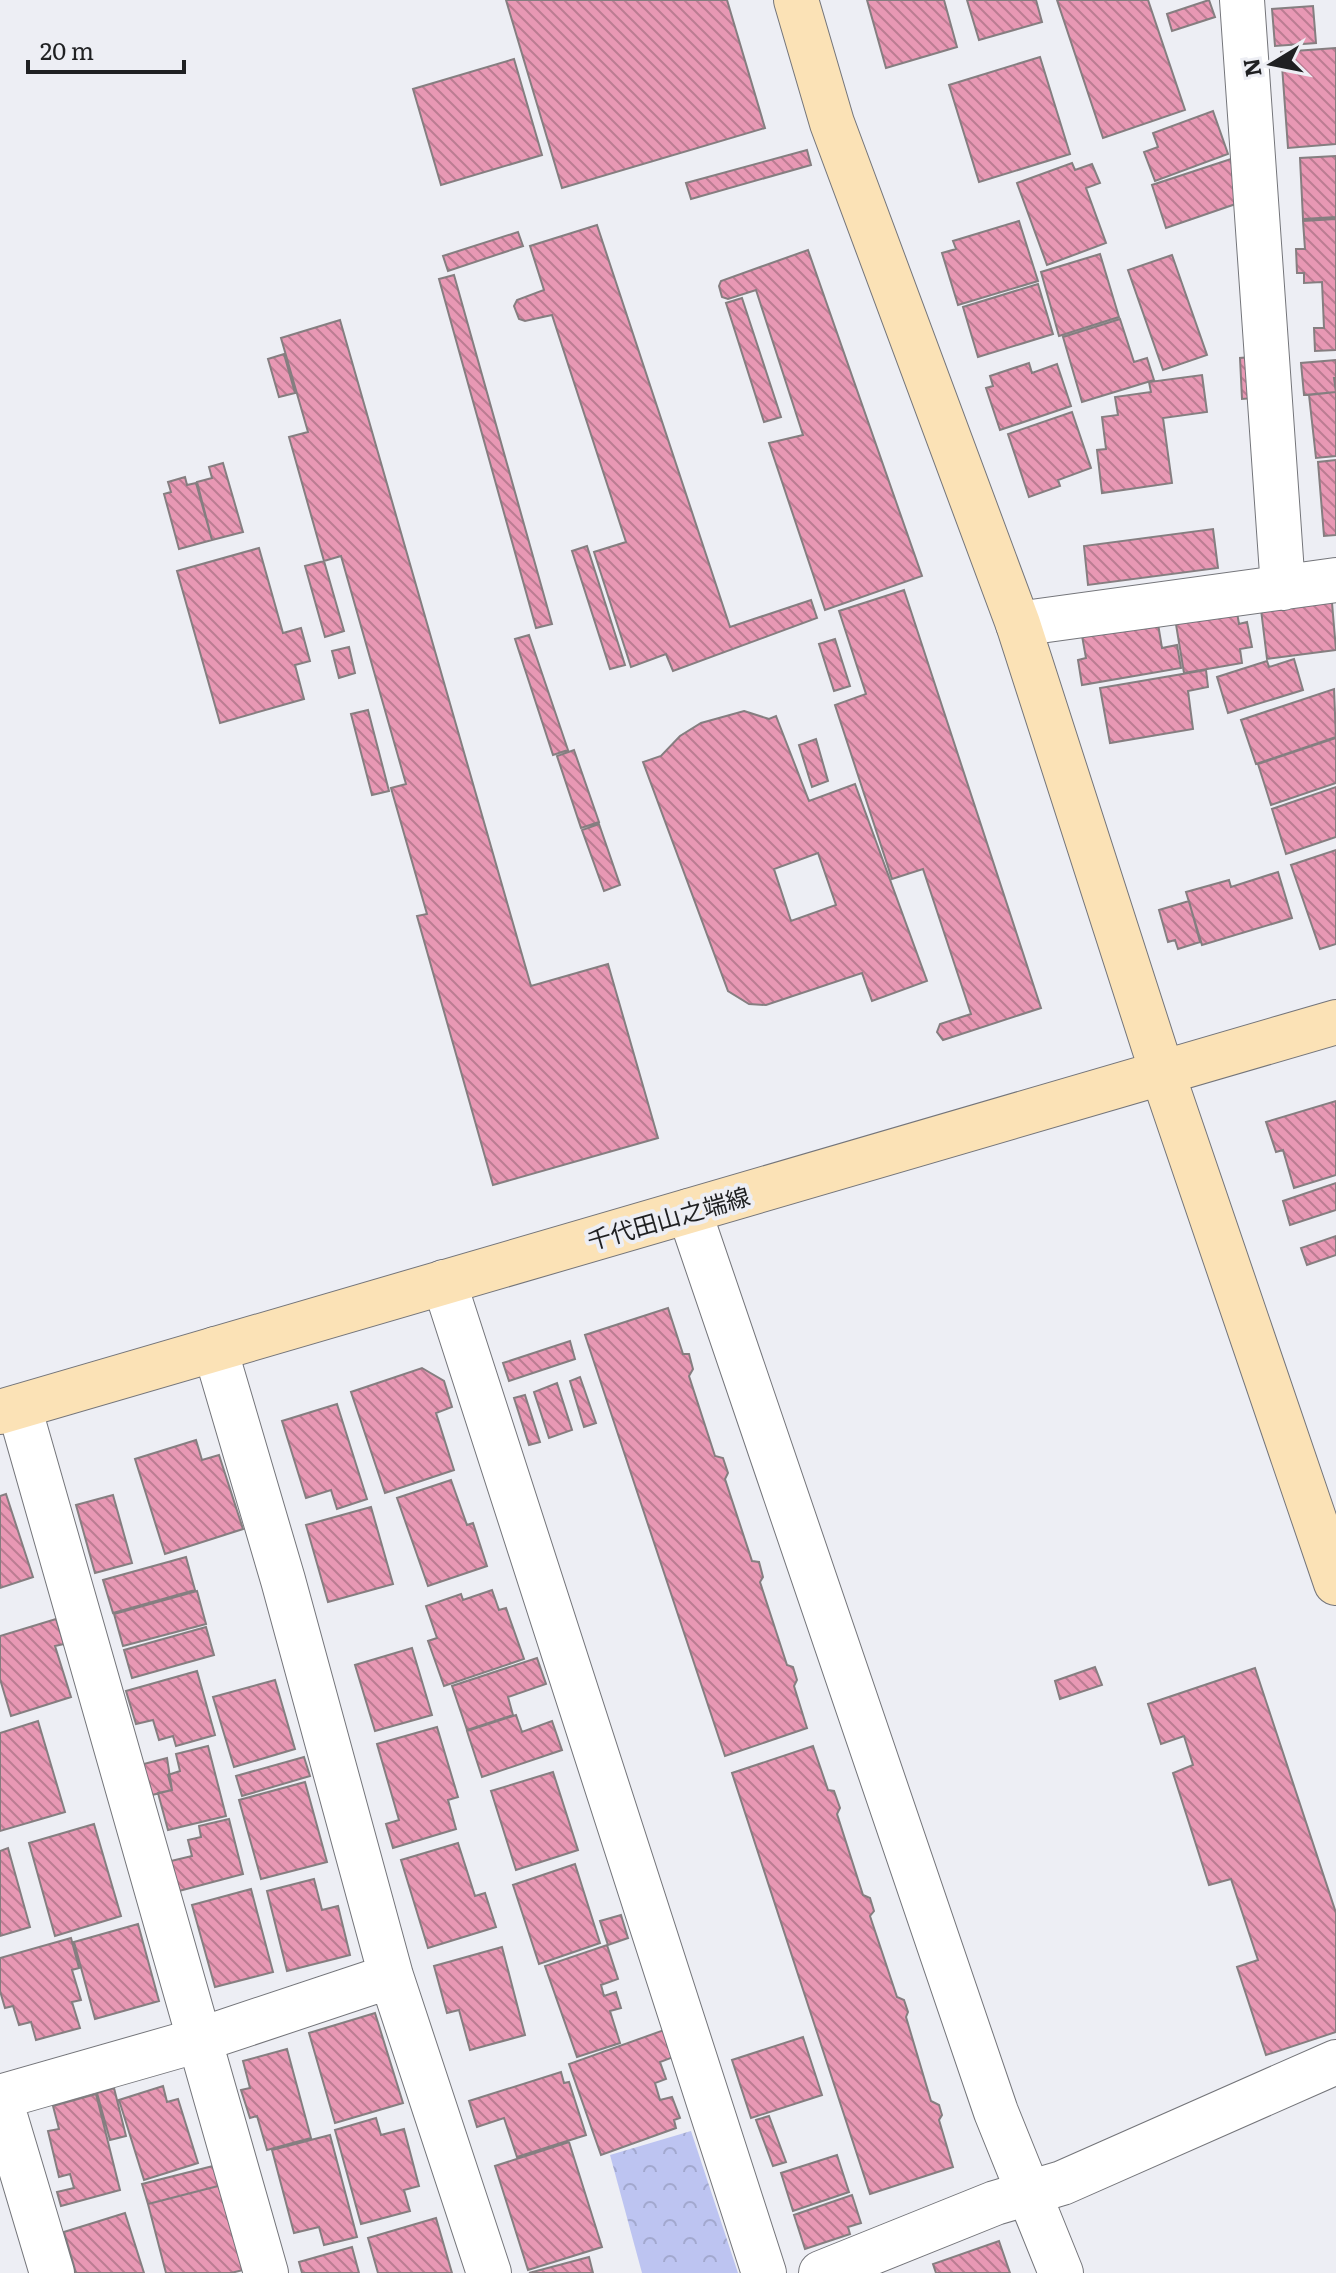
<svg xmlns="http://www.w3.org/2000/svg" width="1336" height="2273" font-family="Literata,'Noto Sans JP',serif">
	<style>
		.park { fill: url(#park-crowns) }
		.building { fill: url(#building-back-hatch); stroke: #857e80; stroke-width: 2; fill-rule: evenodd }
		.lines { fill: none; stroke-linecap: round; stroke-linejoin: round }
		.street-casing { stroke: #74757a; stroke-width: 46 }
		.secondary-casing { stroke: #74757a; stroke-width: 46 }
		.street { stroke: #fff; stroke-width: 44 }
		.secondary { stroke: #fbe2b6; stroke-width: 44 }
		.labels { text-anchor: middle; dominant-baseline: central; stroke-width: 8; stroke-linejoin: round; paint-order: stroke }
		.street-label { font-size: 24px; fill: #1f2022; stroke: #edeef4 }
	</style>
	<defs>
		<pattern id="park-crowns" width="20" height="18" patternUnits="userSpaceOnUse" patternTransform="scale(2)"><rect width="20" height="18" fill="#bdc4f1"/><path d="M2 6a3 3 0 1 1 6 0M12 15a3 3 0 1 1 6 0" fill="none" stroke="#a2a8ce"/></pattern>
		<pattern id="building-back-hatch" width="6" height="6" patternUnits="userSpaceOnUse" patternTransform="scale(2)"><rect width="6" height="6" fill="#e898b4"/><path d="M-1 5l2 2M0 0l6 6M5-1l2 2" fill="none" stroke="#bb7c92"/></pattern>
	</defs>
	<rect width="100%" height="100%" fill="#edeef4"/>
	<!-- park -->
	<path class="park" d="M691 2131 738 2273H642L610 2155Z"/>
	<!-- building -->
	<path class="building" d="M506 0H727L765 128 562 188Z
		M867 0H944L957 47 886 68Z
		M967 0H1036L1042 22 979 40Z
		M1057 0H1148L1185 110 1103 138Z
		M1209 0 1215 17 1172 31 1167 14Z
		M1313 6 1316 43 1275 46 1272 9Z
		M1336 48V144L1288 148 1281 52Z
		M1040 57 1070 154 979 182 949 85Z
		M514 59 542 155 441 185 413 89Z
		M1213 111 1228 154 1155 181 1144 152 1158 147 1153 133Z
		M807 150 811 165 691 199 686 183Z
		M1240 156 1253 198 1166 228 1152 185Z
		M1336 156V217L1303 219 1300 158Z
		M1072 163 1075 170 1092 164 1100 183 1086 188 1106 243 1047 265 1017 183Z
		M1336 219V350L1315 351 1314 328H1324L1322 282 1304 283V273H1297L1296 249H1305L1303 221Z
		M1019 221 1038 281 958 305 942 253 956 249 953 241Z
		M597 225 730 627 811 600 817 618 673 671 666 654 631 667 594 552 626 542 552 315 525 321 519 319 514 306 517 300 544 290 530 246Z
		M518 232 523 246 448 271 443 256Z
		M808 250 922 576 825 610 769 443 803 435 756 290 728 299 722 297 719 286 721 281Z
		M1100 254 1119 317 1059 336 1041 272Z
		M1172 255 1207 355 1163 370 1128 270Z
		M454 275 552 624 536 628 439 279Z
		M1038 284 1053 334 978 357 963 307Z
		M742 298 781 417 764 422 726 303Z
		M1120 319 1134 362 1147 358 1154 380 1082 402 1063 337Z
		M340 320 531 986 608 964 658 1138 493 1185 417 916 427 914 391 788 406 784 341 556 324 561 289 437 308 432 281 338Z
		M284 354 295 393 279 397 268 359Z
		M1263 356 1266 397 1242 399 1240 358Z
		M1336 360V392L1304 395 1301 363Z
		M1029 363 1032 373 1057 364 1071 406 1000 430 986 388 993 386 990 376Z
		M1202 375 1207 412 1163 418 1172 483 1102 493 1097 450 1106 449 1102 417 1118 415 1115 397 1151 392 1149 382Z
		M1334 378H1336V456L1316 458 1309 395 1336 392Z
		M1072 412 1091 468 1058 480 1060 486 1029 497 1008 434Z
		M1336 460V535L1324 536 1318 462Z
		M223 463 243 532 212 540 197 482 212 478 209 467Z
		M185 477 187 485 196 483 212 540 179 549 164 494 171 492 168 482Z
		M1213 529 1218 568 1088 585 1084 546Z
		M587 546 625 665 610 669 572 551Z
		M259 548 283 633 301 628 310 661 295 665 304 699 220 723 177 571Z
		M324 561 344 631 325 637 305 566Z
		M904 590 1041 1008 943 1040 937 1032 940 1024 971 1014 923 869 892 879 835 705 866 694 839 611Z
		M1331 591 1336 650 1267 659 1260 601Z
		M1234 596 1239 624 1247 622 1252 647 1240 649 1242 663 1184 673 1173 606Z
		M1155 606 1162 648 1177 645 1181 668 1082 685 1078 660 1086 658 1079 619Z
		M529 635 568 750 553 755 515 639Z
		M835 639 850 686 834 691 819 644Z
		M349 647 355 673 339 678 332 651Z
		M1294 659 1303 690 1228 713 1217 677 1267 661 1269 667Z
		M1206 670 1208 687 1188 691 1193 729 1110 743 1100 688Z
		M1334 689 1336 737 1256 764 1241 720Z
		M368 710 389 791 372 795 351 714Z
		M744 711 769 719 776 716 809 801 855 784 927 981 872 1001 862 973 766 1005 749 1004 728 991 643 762 661 756 680 736 701 723ZM818 853 836 905 791 921 774 869Z
		M1336 738V783L1271 805 1258 764Z
		M816 739 828 781 812 787 799 745Z
		M574 750 599 822 581 828 557 756Z
		M1336 787V837L1286 854 1272 809Z
		M599 824 620 885 604 891 582 830Z
		M1336 850V944L1320 949 1291 865Z
		M1278 872 1292 918 1202 945 1186 892 1229 880 1231 887Z
		M1189 901 1200 942 1178 949 1175 940 1168 942 1159 910Z
		M1336 1101V1175L1294 1188 1283 1150 1276 1152 1266 1122Z
		M1336 1183V1210L1290 1225 1283 1201Z
		M1336 1236V1255L1307 1265 1301 1248Z
		M668 1308 683 1354H689L693 1369 689 1376 715 1456 723 1458 728 1473 725 1479 752 1561 759 1562 763 1577 760 1582 787 1665 793 1667 797 1680 794 1686 807 1728 725 1756 585 1335Z
		M570 1341 575 1359 509 1381 503 1363Z
		M422 1368 444 1381 452 1407 436 1413 454 1470 385 1493 351 1392Z
		M580 1377 596 1423 584 1427 570 1381Z
		M557 1383 572 1430 549 1438 534 1392Z
		M525 1395 540 1442 529 1445 514 1398Z
		M337 1404 367 1499 337 1509 331 1490 306 1498 282 1421Z
		M196 1440 202 1460 219 1455 243 1529 165 1554 135 1459Z
		M451 1480 467 1525 473 1523 487 1566 428 1586 397 1498Z
		M6 1494 33 1577 0 1588V1496Z
		M113 1495 132 1563 95 1573 76 1505Z
		M371 1507 393 1584 328 1602 306 1525Z
		M186 1557 195 1590 113 1613 103 1580Z
		M492 1590 499 1610 506 1608 524 1659 444 1686 428 1641 437 1638 426 1606 461 1594 463 1600Z
		M197 1591 206 1624 123 1646 114 1614Z
		M56 1619 64 1644 55 1646 71 1697 11 1716 0 1679V1636Z
		M206 1627 214 1655 132 1678 124 1650Z
		M412 1648 432 1715 375 1731 355 1665Z
		M537 1658 546 1684 508 1697 513 1715 467 1730 452 1686Z
		M1095 1667 1102 1685 1060 1699 1055 1681Z
		M1255 1668 1336 1913V2032L1266 2055 1237 1967 1258 1960 1231 1879 1209 1885 1173 1773 1193 1765 1184 1736 1161 1744 1148 1704Z
		M197 1671 215 1735 176 1746 173 1736 159 1740 153 1720 136 1724 126 1691Z
		M275 1680 295 1749 234 1767 213 1697Z
		M516 1715 522 1732 552 1721 562 1750 482 1777 467 1731Z
		M38 1721 65 1812 0 1831V1733Z
		M437 1727 458 1797 448 1800 456 1829 393 1848 386 1824 399 1820 377 1744Z
		M208 1746 226 1816 168 1830 158 1793 172 1790 168 1775 180 1771 176 1754Z
		M813 1746 828 1790 834 1791 840 1808 837 1814 863 1895 870 1898 874 1911 870 1916 897 1997 904 2000 908 2012 906 2017 931 2101 939 2105 942 2115 939 2120 953 2167 870 2194 732 1773Z
		M304 1757 310 1776 242 1796 236 1776Z
		M167 1758 172 1790 148 1796 140 1765Z
		M553 1772 578 1850 516 1870 491 1791Z
		M305 1782 327 1862 261 1879 239 1800Z
		M229 1819 243 1874 179 1891 171 1861 192 1856 188 1840 201 1837 199 1826Z
		M94 1824 121 1916 55 1936 29 1843Z
		M458 1843 475 1896 485 1893 496 1927 428 1948 401 1860Z
		M8 1848 30 1927 0 1936V1851Z
		M575 1864 600 1943 539 1964 513 1885Z
		M314 1879 322 1910 338 1906 350 1955 287 1971 267 1891Z
		M251 1889 273 1972 215 1987 192 1905Z
		M621 1915 628 1938 608 1945 600 1921Z
		M138 1924 159 2001 95 2019 74 1942Z
		M71 1938 79 1968 72 1970 81 2000 72 2002 80 2028 36 2040 31 2022 19 2025 13 2006 5 2008 0 1991V1958Z
		M607 1945 618 1979 601 1985 604 1996 616 1992 621 2008 610 2011 620 2043 577 2057 545 1966Z
		M502 1947 525 2035 470 2050 459 2010 447 2013 434 1966Z
		M375 2013 403 2103 335 2123 309 2033Z
		M667 2029 676 2056 660 2062 666 2079 655 2083 660 2100 672 2097 680 2118 674 2120 676 2128 601 2155 569 2064Z
		M803 2037 822 2095 751 2118 732 2060Z
		M287 2049 311 2138 267 2150 257 2116 250 2118 241 2090 250 2088 243 2061Z
		M561 2072 564 2083 569 2082 586 2135 517 2157 504 2118 477 2127 469 2101Z
		M163 2086 167 2102 178 2099 198 2163 144 2180 119 2100Z
		M114 2088 126 2136 110 2140 97 2093Z
		M96 2094 120 2190 61 2206 57 2192 74 2188 70 2174 59 2177 48 2131 59 2129 53 2106Z
		M769 2116 786 2162 773 2166 756 2120Z
		M376 2118 381 2135 404 2129 419 2186 404 2190 410 2211 361 2224 335 2130Z
		M330 2135 357 2237 324 2245 319 2227 294 2233 272 2150Z
		M569 2142 602 2247 528 2270 495 2166Z
		M837 2155 849 2192 793 2211 781 2173Z
		M217 2165 222 2185 148 2204 142 2184Z
		M222 2185 243 2270 231 2273H166L148 2204Z
		M852 2195 861 2223 848 2227 850 2234 805 2249 794 2215Z
		M125 2213 144 2273H76L64 2232Z
		M436 2218 452 2273H378L368 2238Z
		M999 2241 1010 2273H936L933 2264Z
		M352 2247 359 2273H302L299 2262Z
		M589 2257 593 2273H529Z"/>
	<g class="lines">
		<defs>
			<path id="street" d="M1242 0 1283 588
				M1018 624 1336 580
				M689 1211 996 2112 1061 2273
				M444 1282 764 2273
				M215 1349 283 1580 391 1976 489 2273
				M19 1407 266 2273
				M0 2097 199 2040 391 1976
				M0 2099 52 2273
				M821 2273 995 2203 1062 2183 1336 2062"/>
			<path id="secondary" d="M796 0 832 123 1018 624 1162 1072 1336 1583
				M0 1412 1336 1022"/>
		</defs>
		<!-- street casing -->
		<use href="#street" class="street-casing"/>
		<!-- secondary casing -->
		<use href="#secondary" class="secondary-casing"/>
		<!-- street -->
		<use href="#street" class="street"/>
		<!-- secondary -->
		<use href="#secondary" class="secondary"/>
	</g>
	<g class="labels">
		<!-- street labels -->
		<g class="street-label">
			<text transform="translate(668 1217) rotate(-16)">千代田山之端線</text>
		</g>
	</g>
	<!-- north arrow -->
	<g transform="translate(1272 64) rotate(260)" stroke="#edeef4" stroke-width="6" paint-order="stroke">
	<path d="M0-6L14 30L0 20L-14 30Z" fill="#1f2022"/>
	<text y="-12" font-size="22" font-weight="bold" text-anchor="middle" fill="#1f2022">N</text>
	</g>
	<!-- scale -->
	<path d="M28 60v12h156v-12" fill="none" stroke="#1f2022" stroke-width="4"/>
	<text x="40" y="60" font-size="24" fill="#1f2022" stroke="#edeef4" stroke-width="6" paint-order="stroke">20 m</text>
</svg>
